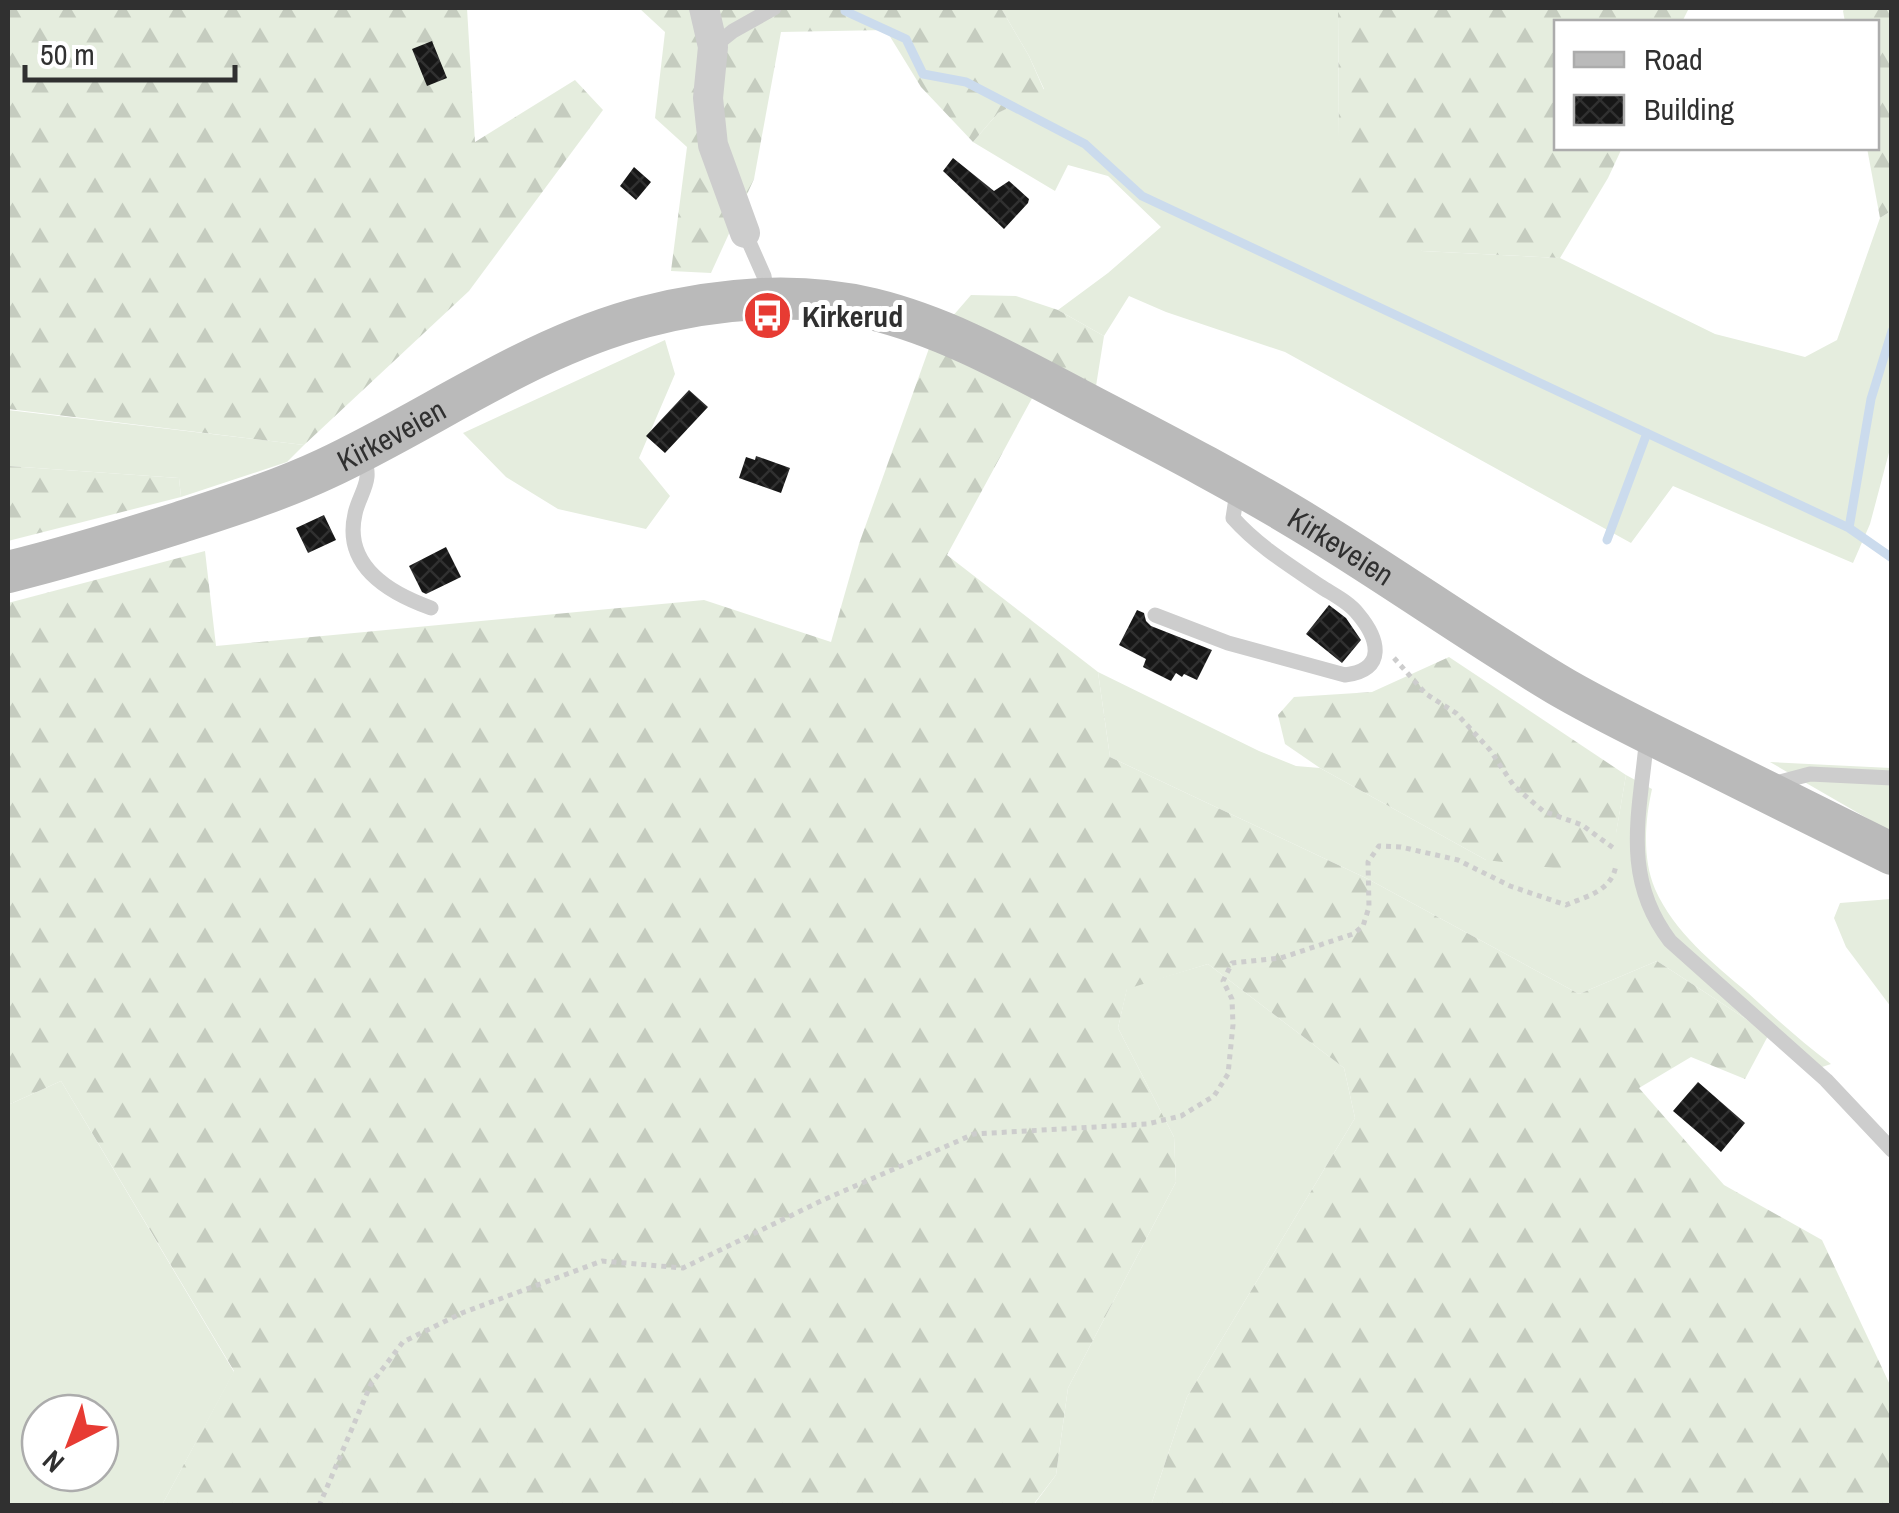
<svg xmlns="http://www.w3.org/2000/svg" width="1899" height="1513" font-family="'Archivo Narrow',sans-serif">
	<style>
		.grass { fill: #e5edde; fill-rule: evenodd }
		.forest { fill: url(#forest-firs) }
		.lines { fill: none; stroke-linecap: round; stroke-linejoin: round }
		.stream { stroke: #cbdbed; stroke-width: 9 }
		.building { fill: url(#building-cross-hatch) }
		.path { stroke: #cdcdcd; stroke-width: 5; stroke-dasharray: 5 5; stroke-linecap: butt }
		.service { stroke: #cdcdcd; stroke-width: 15 }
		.minor { stroke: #cdcdcd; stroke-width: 30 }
		.secondary { stroke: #bababa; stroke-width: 42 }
		.labels { text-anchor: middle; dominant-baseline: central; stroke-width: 10; stroke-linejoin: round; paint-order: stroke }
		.poi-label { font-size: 30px; font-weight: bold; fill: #303030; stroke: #fff; text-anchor: start }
		.street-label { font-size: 30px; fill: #303030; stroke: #fff }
	</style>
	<defs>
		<pattern id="forest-firs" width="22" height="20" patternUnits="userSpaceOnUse" patternTransform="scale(2.5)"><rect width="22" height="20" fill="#e5edde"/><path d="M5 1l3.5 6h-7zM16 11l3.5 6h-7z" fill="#c5ccbf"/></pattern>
		<pattern id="building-cross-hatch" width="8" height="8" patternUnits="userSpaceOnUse" patternTransform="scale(2.5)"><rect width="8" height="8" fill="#171717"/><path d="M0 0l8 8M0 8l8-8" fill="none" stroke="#303030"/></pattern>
	</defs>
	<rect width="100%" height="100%" fill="#fff"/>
	<!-- grass -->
	<path class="grass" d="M1001 8H1143L1152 10 1157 8H1338L1339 140 1422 251 1560 258 1715 334 1805 357 1837 340 1880 218 1891 211V445L1870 524 1853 563 1673 486 1631 543 1285 352 1166 312 1129 296 1104 336 1058 310 1108 273 1161 227 1108 176 1068 165 1055 191 973 142 998 113 1044 89 1029 56Z
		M665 340 675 374 639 458 670 496 646 529 558 509 506 477 463 433Z
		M8 410 304 445 287 462 181 497 179 478 8 466Z
		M1098 672 1259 751 1296 766 1320 768 1486 860 1616 833 1626 775 1652 789C1645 820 1642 858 1655 889 1674 932 1713 963 1748 993 1775 1018 1802 1042 1831 1064L1810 1071 1769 1034 1657 961 1579 994 1368 879 1110 757Z
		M1770 762 1891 768V832Z
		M1891 899H1892L1891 1007 1846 947 1834 918 1840 903Z
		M1208 964 1344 1068 1355 1118 1187 1397 1151 1505 1033 1506 1056 1475 1068 1388 1176 1182 1174 1137 1118 1028 1127 988Z
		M61 1081 234 1372 162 1505H8V1105ZM40 1413H100V1473H40Z"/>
	<!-- forest -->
	<path class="forest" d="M8 8H467L475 142 575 80 603 110 469 291 304 445 8 409Z
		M639 8H1001L1029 56 1044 90 998 113 973 142 921 87 886 30 781 32 754 179 711 273 671 271 687 147 655 118 665 32Z
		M1338 8H1689L1682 22H1556V148H1622L1608 178 1560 258 1422 251 1352 220 1339 140Z
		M1845 8H1891V211L1880 218 1867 148H1876V22H1845L1843 11Z
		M971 295 1016 296 1058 310 1104 336 1096 386 1049 367 947 555 1098 672 1110 757 1368 879 1579 994 1657 961 1769 1034 1745 1079 1691 1057 1639 1088 1724 1185 1822 1240 1891 1387V1505H1151L1187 1397 1355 1118 1344 1068 1208 964 1127 989 1118 1028 1174 1137 1176 1182 1068 1388 1056 1475 1033 1505H162L234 1371 61 1081 8 1105V603L205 551 216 646 704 600 831 642 859 544 932 340Z
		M8 466 179 478 181 497 8 541Z
		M1449 657 1626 775 1616 834 1570 870 1486 860 1320 768 1285 744 1278 715 1294 697 1372 692Z"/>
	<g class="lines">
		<!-- stream -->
		<path class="stream" d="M845 11 906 39 923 74 966 82 1085 144 1142 196 1849 528 1892 558
			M1849 528 1871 399 1892 331
			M1607 540 1647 433"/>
	</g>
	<!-- building -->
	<path class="building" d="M432 41 447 78 427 86 412 49Z
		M953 158 994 191 1009 181 1029 199 1028 203 1004 229 943 171Z
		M634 167 651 182 636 200 620 186Z
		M689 390 708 407 665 453 646 436Z
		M756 456 790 468 781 493 739 478 746 457 755 460Z
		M324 515 336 540 308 553 296 528Z
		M446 547 461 577 426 594 422 592 409 566Z
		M1329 605 1346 618 1361 640 1342 663 1306 634Z
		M1137 610 1144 613 1146 621 1151 626 1212 650 1197 680 1184 674 1182 677 1176 673 1171 681 1143 667 1146 659 1119 645Z
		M1698 1082 1745 1123 1721 1152 1673 1111Z"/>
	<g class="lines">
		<!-- path -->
		<path class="path" d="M1394 658 1426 694 1456 713 1490 750 1514 786 1543 811 1582 825 1616 850
			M319 1506 371 1384 403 1342 462 1313 602 1261 683 1268 821 1201 974 1134 1147 1124 1181 1116 1214 1096 1228 1074 1233 1025 1232 999 1223 981 1232 963 1281 958 1353 934 1363 926 1369 907 1368 862 1379 846 1401 847 1458 860 1510 886 1566 905C1587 896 1612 891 1616 865"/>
		<!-- service -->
		<path class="service" d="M713 47 733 31 774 8
			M745 233 764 276 767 295
			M364 453C365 460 368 470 367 477 366 489 357 502 355 514 343 566 389 593 431 608
			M1155 615 1228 643 1345 675C1387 670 1379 639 1358 614 1349 602 1332 594 1320 586 1289 565 1258 546 1233 518L1235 505 1243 491
			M1649 738 1646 745C1639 817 1622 878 1670 941L1826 1080 1892 1150
			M1772 784 1810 774 1892 778"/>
		<!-- minor -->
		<path class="minor" d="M704 8 713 47 708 98 713 145 745 233"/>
		<!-- secondary -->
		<path class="secondary" id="s1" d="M8 572C65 558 121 541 178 523 227 507 278 491 325 469 432 419 529 347 644 317 717 298 798 291 872 309 950 328 1020 369 1091 406 1168 446 1245 486 1319 532 1402 583 1482 640 1565 689 1607 713 1652 735 1695 756 1760 789 1826 821 1892 854"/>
	</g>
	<!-- icons -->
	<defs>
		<symbol id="bus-disc" viewBox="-11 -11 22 22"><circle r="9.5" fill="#e73b33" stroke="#fff"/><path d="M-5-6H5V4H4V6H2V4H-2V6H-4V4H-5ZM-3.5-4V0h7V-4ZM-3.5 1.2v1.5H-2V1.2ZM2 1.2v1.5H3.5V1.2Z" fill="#fff"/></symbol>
	</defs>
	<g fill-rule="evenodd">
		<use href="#bus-disc" x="740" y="288" width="55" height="55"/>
	</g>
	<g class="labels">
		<!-- poi labels -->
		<g class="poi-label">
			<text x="802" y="316">Kirkerud</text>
		</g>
		<!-- street labels -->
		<g class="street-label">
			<text stroke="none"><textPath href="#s1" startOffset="408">Kirkeveien</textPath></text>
			<text stroke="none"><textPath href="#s1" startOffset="1445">Kirkeveien</textPath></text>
		</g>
	</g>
	<!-- border -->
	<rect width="1899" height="1513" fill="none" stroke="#303030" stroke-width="20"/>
	<!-- legend -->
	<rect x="1554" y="20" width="325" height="130" fill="#ffffff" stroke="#acacac" stroke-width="2.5"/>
	<rect x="1574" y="52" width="50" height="15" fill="#bababa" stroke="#acacac" stroke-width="2.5"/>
	<text x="1644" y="70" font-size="30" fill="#303030">Road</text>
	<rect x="1574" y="95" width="50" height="30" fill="url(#building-cross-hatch)" stroke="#acacac" stroke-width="2.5"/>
	<text x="1644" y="120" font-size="30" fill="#303030">Building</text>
	<!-- north arrow -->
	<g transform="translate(70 1443) rotate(222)"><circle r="48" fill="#ffffff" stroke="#acacac" stroke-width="2.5"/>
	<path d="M0-8L18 38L0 25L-18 38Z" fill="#e73b33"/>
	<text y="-15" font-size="28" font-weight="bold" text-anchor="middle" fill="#303030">N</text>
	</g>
	<!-- scale -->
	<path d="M25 65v15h210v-15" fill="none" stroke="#303030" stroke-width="5"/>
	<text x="40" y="65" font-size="30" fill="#303030" stroke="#ffffff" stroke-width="8" paint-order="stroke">50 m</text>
</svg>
